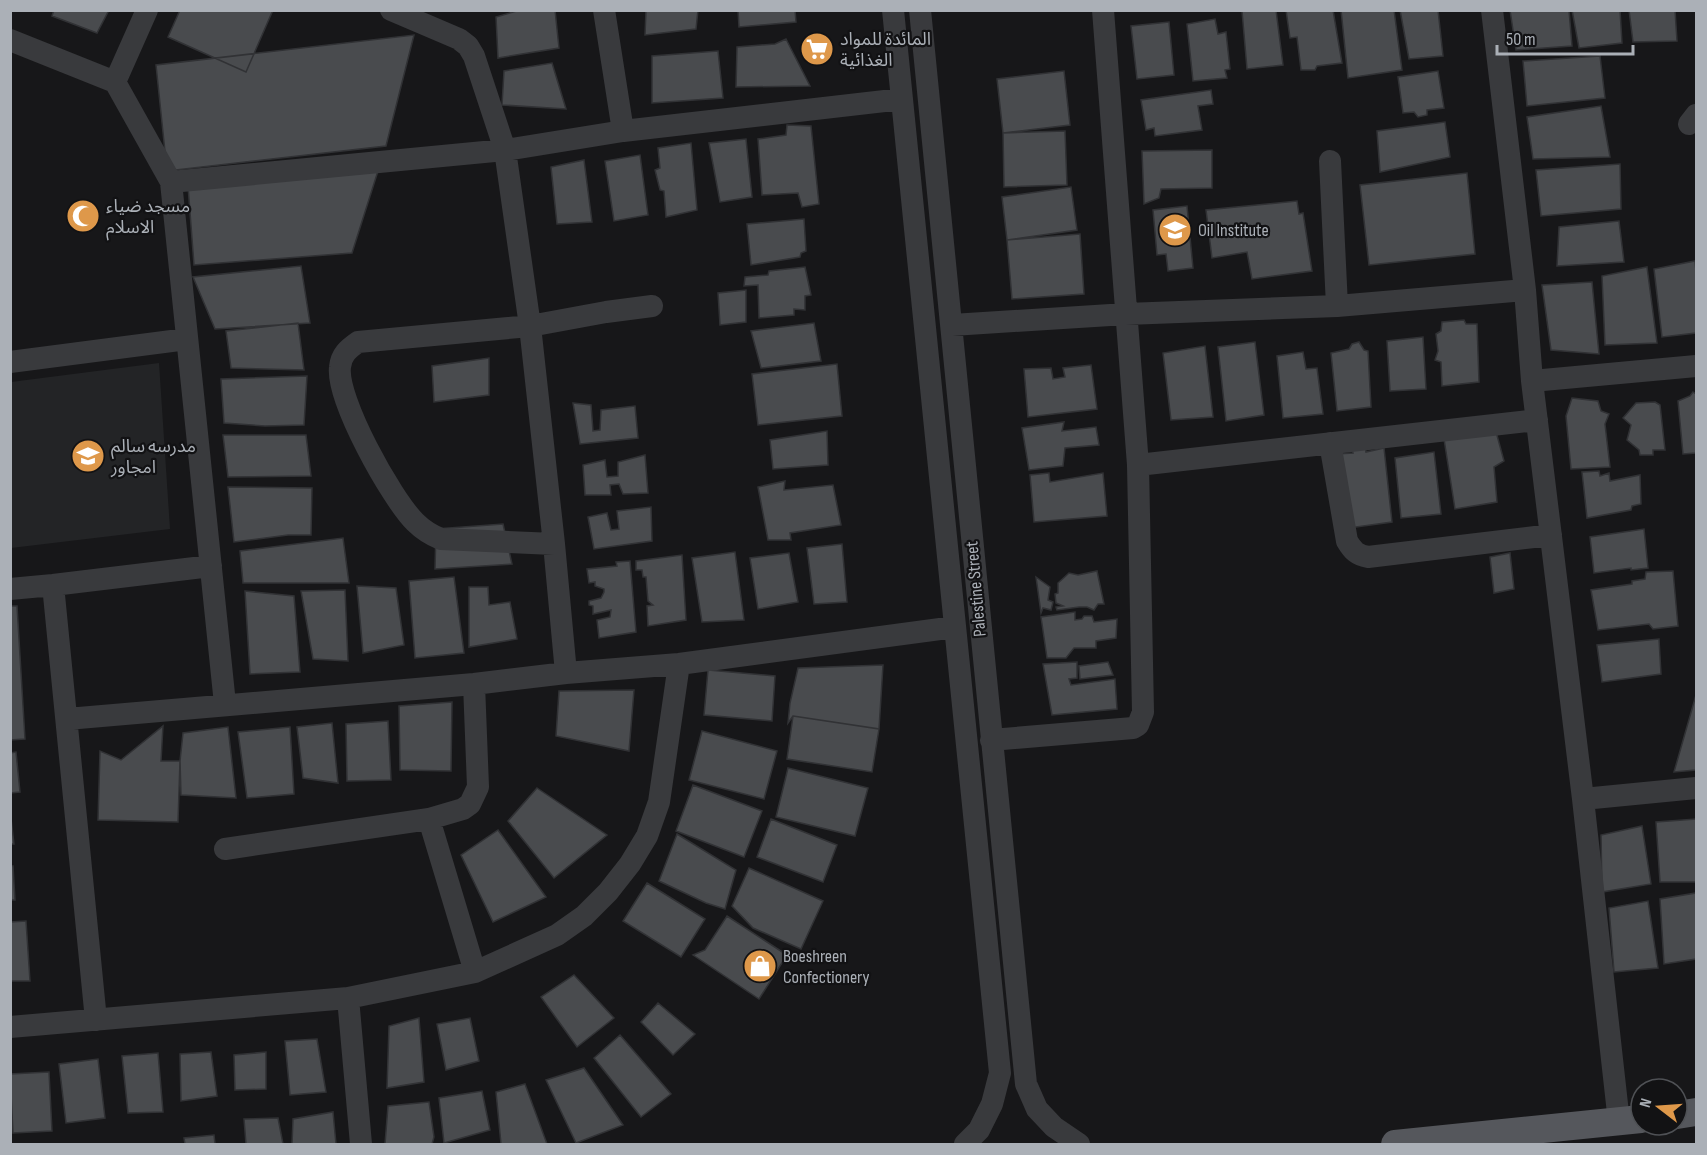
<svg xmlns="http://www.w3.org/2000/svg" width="1707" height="1155" font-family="'Sofia Sans Condensed','Noto Sans Arabic',sans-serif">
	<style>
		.built { fill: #232426 }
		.building { fill: #494b4e; stroke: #313235; stroke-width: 1.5 }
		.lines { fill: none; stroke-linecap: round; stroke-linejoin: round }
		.minor { stroke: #393a3d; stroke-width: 22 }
		.major { stroke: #55575c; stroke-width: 28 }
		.labels { text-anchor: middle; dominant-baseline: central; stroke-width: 4.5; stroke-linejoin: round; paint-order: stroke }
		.poi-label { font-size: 18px; fill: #abb0b7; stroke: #121214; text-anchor: start }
		.street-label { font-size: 18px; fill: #abb0b7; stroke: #121214 }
	</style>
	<rect width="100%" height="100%" fill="#171719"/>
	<!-- built -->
	<path class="built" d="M159 363 170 529 11 548V382Z"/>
	<!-- building -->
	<path class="building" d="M54 10H109L97 33 52 16Z
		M180 10H273L246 72 168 37Z
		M520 10H555L559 48 498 58 496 17Z
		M646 10H698L696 29 645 35Z
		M738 10H795L796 22 739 27Z
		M1276 10 1283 65 1247 69 1242 11Z
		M1286 10H1333L1342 63 1317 66 1315 70H1301L1297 37 1290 38Z
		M1341 10H1394L1402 70 1348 78Z
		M1400 10H1438L1443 56 1409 59Z
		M1510 10H1569L1572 46 1516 50Z
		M1572 10H1620L1622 43 1579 48Z
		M1629 10H1675L1677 41 1633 42Z
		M1215 19 1218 34 1226 32 1230 69 1225 70 1227 78 1193 81 1187 24Z
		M1169 22 1174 75 1137 79 1131 26Z
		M414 35 386 146 167 171 156 65Z
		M786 39 810 86 736 87 737 47 775 44Z
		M718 51 723 98 652 103V56Z
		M1600 56 1605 98 1527 106 1523 61Z
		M552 63 566 109 502 105 504 71Z
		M1064 71 1070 125 1003 133 997 79Z
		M1438 71 1444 108 1427 110V115L1418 117 1414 112 1403 113 1398 77Z
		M1211 90 1213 104 1198 106 1202 130 1155 136 1154 128 1146 130 1141 100Z
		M1601 106 1610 157 1533 159 1527 117Z
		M1445 122 1450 157 1380 172 1377 131Z
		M787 125 811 126 819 204 802 207 798 193 762 195 758 139 786 135Z
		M1065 131 1067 185 1004 187 1003 133Z
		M746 139 752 197 720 202 709 143Z
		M691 143 697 210 666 217 664 191 660 190 655 170 660 168 658 148Z
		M1212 150V188L1161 189 1159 198 1144 204 1142 151Z
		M640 155 648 215 614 221 605 161Z
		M584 160 592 222 557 224 551 167Z
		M1620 164 1621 209 1541 216 1536 170Z
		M378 171 352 253 194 265 188 186Z
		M1467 173 1475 254 1369 265 1360 185Z
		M1071 187 1077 230 1007 240 1002 197Z
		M1297 201 1299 214 1303 213 1312 271 1252 279 1247 252 1212 258 1206 210Z
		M1187 206 1193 268 1168 271 1166 254 1157 255 1153 210Z
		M804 219 806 251 801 253 800 257 751 265 747 224Z
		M1619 221 1624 262 1557 266 1559 227Z
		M1080 234 1084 294 1012 299 1007 240Z
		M1695 261 1696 271V333L1662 337 1654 269Z
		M301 266 310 323 215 329 193 277Z
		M805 267 811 295 805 296V310L794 309V315L759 318 758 285 744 286 745 277 768 275 769 271Z
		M1647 267 1657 343 1605 345 1602 276Z
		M1592 282 1599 354 1551 350 1542 285Z
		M746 290V322L720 325 718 293Z
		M1464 320 1466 324H1477L1479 382 1442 386 1441 362 1435 360 1438 351 1436 334 1441 331 1442 322Z
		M298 323 304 370 231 368 226 331Z
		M814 323 821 361 761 368 751 331Z
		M1423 337 1426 389 1390 391 1387 341Z
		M1255 342 1264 415 1226 421 1218 347Z
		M1359 342 1364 350 1368 351 1371 407 1337 411 1331 353 1349 349 1352 344Z
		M1205 346 1213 417 1171 420 1163 353Z
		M1303 352 1306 369 1317 368 1323 414 1283 418 1277 356Z
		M489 358V395L434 402 432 366Z
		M837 364 842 416 758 425 752 374Z
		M1091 365 1097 409 1028 417 1024 369 1051 368 1053 379 1065 377 1063 368Z
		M307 376 304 425 265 426 224 423 221 379Z
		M1693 392 1696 394V453L1683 454 1678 401 1690 396Z
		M1572 398 1598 401 1601 411 1609 414 1605 424 1610 467 1571 469 1566 416Z
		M1655 402 1660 405 1665 450H1653V455H1640L1639 450 1627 440 1631 425 1623 418 1636 403Z
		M573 403 591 405 593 431 600 430 601 410 635 406 638 438 580 444Z
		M1064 422 1062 431 1096 427 1099 445 1065 448 1063 466 1029 470 1022 428Z
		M1495 428 1504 461 1494 467 1497 502 1455 509 1444 439Z
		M827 431 828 465 773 469 770 440Z
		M223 435H306L311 476 228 477Z
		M1365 445 1366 452 1384 448 1392 522 1349 528 1335 454 1353 453 1351 447Z
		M1434 452 1441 514 1401 518 1395 458Z
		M645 455 648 493 623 494 619 484 610 485 611 495H585L583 465 605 460 607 477 618 476V462Z
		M1599 471 1600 476 1609 473 1610 481 1640 475 1641 504 1632 506 1631 510 1587 518 1582 472Z
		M1049 473 1050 482 1103 473 1107 516 1034 522 1030 475Z
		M785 481 784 490 833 485 841 525 790 533 791 540H768L758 487Z
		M228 487 312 488 311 535H288L234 542Z
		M651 507 652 541 594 549 588 517 607 513 611 530 619 529 617 511Z
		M503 524 512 564 435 569 436 529Z
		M1644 529 1648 568 1631 570V568L1594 573 1590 537Z
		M343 538 349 583H243L240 551Z
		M842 544 847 602 814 604 807 548Z
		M735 552 744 620 702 622 692 558Z
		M789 553 798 602 758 609 750 558Z
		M1510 553 1514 589 1494 593 1490 557Z
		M682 555 686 620 648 626 647 606 653 605 648 601 646 577H643L642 570H636V561Z
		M630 561 636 632 599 638 597 620 610 617 611 610 593 614V606L589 605V601L601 598 604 592V589L595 586V582L589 583 587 569 617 566 616 562Z
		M1097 571 1104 604H1098L1094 610 1087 607H1079L1057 610 1056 607 1063 606 1056 603 1055 594 1058 593V583L1069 573 1078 575Z
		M1673 571 1678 626 1653 629 1649 624 1598 630 1591 590 1632 584V581L1645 579 1646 572Z
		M454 577 464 653 415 658 409 581Z
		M1036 577 1050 587 1048 600 1053 602 1051 610 1043 608 1041 613Z
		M357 586 396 588 404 645 363 653Z
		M469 587H488L489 605 510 602 517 639 469 647Z
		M345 590 348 661 313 659 301 591Z
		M245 591 294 596 300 672 250 674Z
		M10 606H17L25 739 10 740Z
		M1075 612V620L1082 619 1084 616H1092L1094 622 1117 619 1116 638 1096 641V648H1074L1066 658H1047L1041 617Z
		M1659 639 1661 674 1602 682 1597 645Z
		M1077 662V678L1069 679 1071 685 1115 679 1117 709 1052 715 1043 664Z
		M1108 662 1113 675 1080 679 1079 666Z
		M883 665 879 729 793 716 788 723 790 703 798 668Z
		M708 670 775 676 772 721 704 715Z
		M634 690 629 751 556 736 559 691Z
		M1696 695V770L1674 772Z
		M452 702 451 771 400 770 399 706Z
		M793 716 879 729 872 772 787 759Z
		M388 721 391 780 347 781 346 724Z
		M332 723 338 783 303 778 297 727Z
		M163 726 161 761H180L178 822 98 820 100 751 121 760Z
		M228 727 236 798 181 795 180 761 183 733Z
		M290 727 294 794 247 798 238 732Z
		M702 731 777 751 764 799 689 780Z
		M16 752 20 792 10 793V753Z
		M788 768 868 788 855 836 776 817Z
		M693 785 762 811 744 857 676 831Z
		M537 788 607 835 554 878 508 821Z
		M10 810 14 844H10Z
		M771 819 837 845 823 882 757 857Z
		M1696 819V882H1660L1656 822Z
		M1642 826 1651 884 1602 892 1601 835Z
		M498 830 546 897 493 922 461 855Z
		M677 834 736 870 725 909 706 903 659 881Z
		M10 866H13L15 900H10Z
		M749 868 823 901 801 949 753 928 732 906Z
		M647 883 705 919 681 957 623 921Z
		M1696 893V959L1664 964 1660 899Z
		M1648 901 1658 968 1614 972 1609 908Z
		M727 916 787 955 759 999 693 955 705 950Z
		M26 921 30 981H10V922Z
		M574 975 614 1018 577 1047 541 997Z
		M658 1003 695 1034 673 1055 641 1022Z
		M419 1018 424 1082 387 1088 389 1026Z
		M470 1018 479 1061 446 1070 437 1024Z
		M620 1035 671 1094 641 1117 594 1058Z
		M317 1039 326 1092 290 1095 285 1041Z
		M211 1052 217 1096 181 1101 180 1054Z
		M266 1052V1089L235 1090 234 1055Z
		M158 1053 163 1112 128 1113 122 1056Z
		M98 1059 105 1118 66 1123 59 1064Z
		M584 1068 623 1125 576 1143 546 1080Z
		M49 1072 52 1131 13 1133 10 1074Z
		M525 1084 547 1144H501L496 1092Z
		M482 1091 490 1130 444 1143 439 1098Z
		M429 1102 434 1137 432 1144H385L388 1106Z
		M333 1112 336 1144H292L293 1119Z
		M278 1118 283 1144H246L244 1119Z
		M214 1135 215 1144H185L184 1138Z"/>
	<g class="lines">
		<!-- minor -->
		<path class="minor" d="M391 10 459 39 468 46 474 56 505 150 530 326 554 544 566 673
			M604 10 623 131
			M893 10 1000 1073 992 1104 979 1130 965 1144
			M920 10 1026 1084 1037 1109 1054 1127 1079 1144
			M1492 10 1525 290 1532 381 1583 799 1619 1122
			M10 40 115 82 171 182 225 704
			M115 82 147 10
			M1689 124 1696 115
			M1330 161 1337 306
			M171 182 505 150 623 131 902 99
			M952 325 1126 314 1337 306 1525 290
			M10 362 187 339
			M1532 381 1696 366
			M1330 443 1347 541C1353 551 1357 555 1368 557L1551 535
			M1138 465 1537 420
			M554 544 441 539C431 535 423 530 415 522 391 498 336 399 340 367 341 355 348 349 358 342L530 326 606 312 652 306
			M53 585 96 1020
			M10 589 53 585 211 566
			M67 719 474 684 566 673 679 664 955 627
			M991 740 1133 728 1138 725 1143 712 1138 465 1103 10
			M1583 799 1696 788
			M429 819 475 972
			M225 849 429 819 463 809 470 804 478 787 474 684
			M348 998 361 1144
			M10 1027 348 998 475 972 557 935 584 916 608 892 630 864 647 836 659 802 679 664"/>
		<!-- major -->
		<path class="major" d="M1677 1115 1696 1112
			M1395 1144 1641 1119"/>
	</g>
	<!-- icons -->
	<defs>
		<symbol id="supermarket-disc" viewBox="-11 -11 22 22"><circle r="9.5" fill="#de984a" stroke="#121214"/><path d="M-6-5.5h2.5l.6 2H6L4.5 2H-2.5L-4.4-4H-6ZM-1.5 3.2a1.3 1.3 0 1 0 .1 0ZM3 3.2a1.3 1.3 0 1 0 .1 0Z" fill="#fff"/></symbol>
		<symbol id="mosque-disc" viewBox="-11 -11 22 22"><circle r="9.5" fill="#de984a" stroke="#121214"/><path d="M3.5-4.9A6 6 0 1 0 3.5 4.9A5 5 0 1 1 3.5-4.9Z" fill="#fff"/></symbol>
		<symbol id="school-disc" viewBox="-11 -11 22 22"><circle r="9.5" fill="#de984a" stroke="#121214"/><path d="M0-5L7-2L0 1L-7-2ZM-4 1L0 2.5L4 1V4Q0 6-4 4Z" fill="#fff"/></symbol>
		<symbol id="shop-disc" viewBox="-11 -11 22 22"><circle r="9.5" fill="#de984a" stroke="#121214"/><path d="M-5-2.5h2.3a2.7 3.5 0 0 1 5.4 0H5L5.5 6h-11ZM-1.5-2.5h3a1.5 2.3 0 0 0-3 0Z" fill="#fff"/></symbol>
	</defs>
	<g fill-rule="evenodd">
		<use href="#supermarket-disc" x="798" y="30" width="38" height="38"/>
		<use href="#mosque-disc" x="64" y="197" width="38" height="38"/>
		<use href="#school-disc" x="1156" y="211" width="38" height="38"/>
		<use href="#school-disc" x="69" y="437" width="38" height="38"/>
		<use href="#shop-disc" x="741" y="947" width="38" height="38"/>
	</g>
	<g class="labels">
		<!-- poi labels -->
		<g class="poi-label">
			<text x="840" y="39">المائدة للمواد<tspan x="840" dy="21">الغذائية</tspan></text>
			<text x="106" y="206">مسجد ضياء<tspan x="106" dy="21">الاسلام</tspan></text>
			<text x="1198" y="230">Oil Institute</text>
			<text x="111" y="446">مدرسه سالم<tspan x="111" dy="21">امجاور</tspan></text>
			<text x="783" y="956">Boeshreen<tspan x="783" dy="21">Confectionery</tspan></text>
		</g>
		<!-- street labels -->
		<g class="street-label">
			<text transform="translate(976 589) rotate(-95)">Palestine Street</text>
		</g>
	</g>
	<!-- border -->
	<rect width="1707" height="1155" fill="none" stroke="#abb0b7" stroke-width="24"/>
	<!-- north arrow -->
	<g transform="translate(1659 1107) rotate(287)"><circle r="28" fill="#121214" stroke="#4f5155" stroke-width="1.5"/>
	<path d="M0-4.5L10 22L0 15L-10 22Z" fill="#de984a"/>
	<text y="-9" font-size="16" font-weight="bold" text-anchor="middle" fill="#abb0b7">N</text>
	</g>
	<!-- scale -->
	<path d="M1497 45v9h136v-9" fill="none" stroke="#abb0b7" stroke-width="3"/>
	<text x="1506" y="45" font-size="18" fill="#abb0b7" stroke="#121214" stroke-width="4.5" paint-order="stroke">50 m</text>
</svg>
